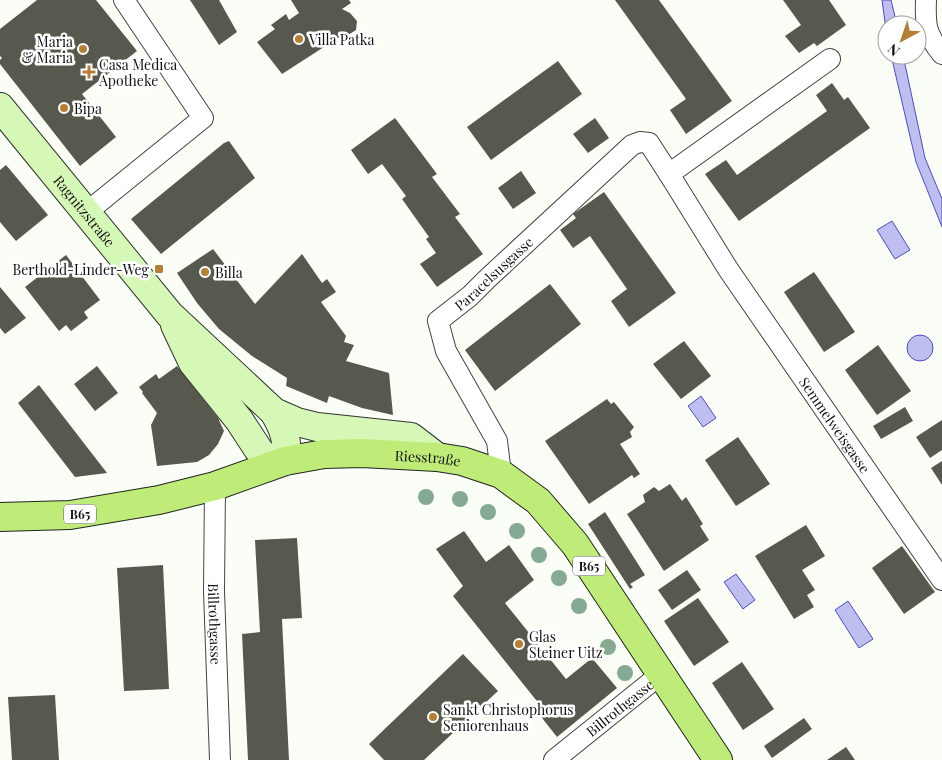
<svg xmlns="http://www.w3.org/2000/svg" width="942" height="760" font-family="'Playfair Display',serif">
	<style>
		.water { fill: #bebef1; stroke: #4f4cc2 }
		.building { fill: #58594e }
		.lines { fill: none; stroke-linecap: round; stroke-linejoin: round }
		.minor-casing { stroke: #444; stroke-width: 22 }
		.secondary-casing { stroke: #333; stroke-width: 30 }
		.primary-casing { stroke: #222; stroke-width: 30 }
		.minor { stroke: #fff; stroke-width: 20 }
		.secondary { stroke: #d6f8b7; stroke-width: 28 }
		.primary { stroke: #bfec78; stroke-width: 28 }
		.tree { fill: #85a992 }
		.poi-dot { fill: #b57f34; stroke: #fff; stroke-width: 2 }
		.labels { text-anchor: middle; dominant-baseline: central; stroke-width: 5; stroke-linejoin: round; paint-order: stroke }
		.shield { fill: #fff; stroke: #585858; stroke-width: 1 }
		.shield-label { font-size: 12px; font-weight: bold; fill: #111 }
		.poi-label { font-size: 14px; fill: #111; stroke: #fff; text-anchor: start }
		.street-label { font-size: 14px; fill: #111; stroke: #fff }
	</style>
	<rect width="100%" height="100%" fill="#fafef6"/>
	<!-- water -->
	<path class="water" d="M882 0H891L897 25H887V37Z
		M891 55H903L925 158 942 199V227L916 162Z
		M892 221 910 250 895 259 877 230Z
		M907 348a13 13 0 1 1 26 0a13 13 0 1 1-26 0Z
		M701 396 716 418 703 427 688 406Z
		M736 574 755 600 743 609 724 582Z
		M848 601 873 639 859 648 835 610Z"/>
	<!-- building -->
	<path class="building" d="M37 0H96L137 51 82 94 116 137 80 166 0 64V60L2 58 0 56V29Z
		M190 0H219L237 32 219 45Z
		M291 0H349L351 3 342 9 350 13 357 21 356 30 348 35 341 36 282 74 257 42 275 29 271 25 286 14 289 20 299 13Z
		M615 0H659L732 101 686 134 670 110 686 99Z
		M783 0H829L846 25 817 46 814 43 799 53 785 36 801 25Z
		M558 61 582 94 491 160 467 127Z
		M832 83 844 100 848 97 870 128 739 221 705 174 726 160 737 175 827 111 816 95Z
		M395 118 437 174 432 177 460 214 455 217 483 254 437 287 420 264 436 253 426 239 429 237 402 199 406 196 382 164 368 174 351 150Z
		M595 118 609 138 588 153 573 134Z
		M229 141 255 178 161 254 131 219 224 143Z
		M6 165 48 215 16 241 0 222V170Z
		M521 171 536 193 513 209 498 188Z
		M604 192 676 293 629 327 611 301 627 289 590 236 573 248 560 230 576 218 573 214Z
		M213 249 255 304 302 254 322 283 327 279 336 292 321 302 346 336 344 342 354 345 346 361 389 373 393 415 362 408 329 396 327 403 286 386 287 378 252 356 219 329 197 303 177 273Z
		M66 255 100 300 84 312 88 318 71 331 66 325 59 331 25 287Z
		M814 272 855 332 824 352 784 292Z
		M550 284 581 324 495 391 465 350Z
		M0 287 26 318 5 334 0 328Z
		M684 341 711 376 681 399 653 364Z
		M878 345 911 391 877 415 845 370Z
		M97 366 118 393 95 411 74 384Z
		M177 366 218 418 224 431 218 444 209 455 197 462 157 466 151 425 157 413 142 393 143 392 139 387 156 374 159 379Z
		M39 385 107 473 75 477 18 403Z
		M607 399 611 404 614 402 634 427 630 432 632 437 620 444 640 474 634 478 632 475 589 504 545 441Z
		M905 407 913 421 881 439 873 426Z
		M942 420V450L930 458 916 437Z
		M738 437 770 484 736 506 705 460Z
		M942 461V485L931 468Z
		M670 484 682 501 686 497 703 524 700 526 709 540 664 571 627 514 645 502 643 495 654 487 659 491Z
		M605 512 645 575 630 584 633 587 630 589 588 524Z
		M806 525 825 556 802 570 815 590 807 595 814 607 794 619 755 556Z
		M464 531 486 562 509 545 534 580 505 603 566 679 592 658 617 688 557 737 535 709 540 705 453 596 463 586 436 549Z
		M297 538 302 618 282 619 289 760H248L242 634 260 632 255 540Z
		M902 546 935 592 904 614 872 568Z
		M163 565 169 689 124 691 117 568Z
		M687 570 701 590 672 610 658 590Z
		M698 598 729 642 694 666 664 621Z
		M463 654 498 691 424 760H384L369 744Z
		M742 662 774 709 743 730 712 683Z
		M55 695 59 760H12L8 697Z
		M804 718 812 729 772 758 764 746Z
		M846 747 855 760H827Z"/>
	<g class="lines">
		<defs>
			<g id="minor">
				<path d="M926 0C925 26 926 34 942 54"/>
				<path id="s1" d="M669 174 728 269 942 580"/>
				<path d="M87 212 203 118 124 0"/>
				<path id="s2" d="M501 474 497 441 446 351 438 321 470 296 487 279 632 145 640 142 649 143 669 174 830 59"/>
				<path id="s3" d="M215 486 214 591 220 760"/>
				<path id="s4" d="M554 760 661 674"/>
			</g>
			<g id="secondary">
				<path id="s5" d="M0 107 170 315 274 412 297 422 317 427 411 437 437 457"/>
				<path d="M175 325 193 363 239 420 258 449 271 465"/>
				<path d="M274 412C284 429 289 442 285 461"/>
			</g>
			<g id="primary">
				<path id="s6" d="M0 517 70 515 159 500 215 486 285 461 324 454 362 453 437 457 462 461 501 474 538 501 575 544 718 760"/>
			</g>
		</defs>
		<!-- minor casing -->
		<use href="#minor" class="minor-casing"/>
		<!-- secondary casing -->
		<use href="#secondary" class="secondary-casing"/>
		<!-- primary casing -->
		<use href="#primary" class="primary-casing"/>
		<!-- minor -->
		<use href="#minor" class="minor"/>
		<!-- secondary -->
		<use href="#secondary" class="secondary"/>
		<!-- primary -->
		<use href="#primary" class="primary"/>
	</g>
	<!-- trees -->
	<g class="tree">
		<circle cx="426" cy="497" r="8"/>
		<circle cx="460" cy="499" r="8"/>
		<circle cx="488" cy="512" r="8"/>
		<circle cx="517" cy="531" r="8"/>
		<circle cx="539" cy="555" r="8"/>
		<circle cx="559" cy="578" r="8"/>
		<circle cx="579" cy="606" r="8"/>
		<circle cx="608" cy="647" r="8"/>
		<circle cx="625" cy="673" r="8"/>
	</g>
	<!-- markers -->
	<g class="poi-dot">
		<circle cx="299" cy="39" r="5"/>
		<circle cx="83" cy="49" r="5"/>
		<path d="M86.5 64.5h5v5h5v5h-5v5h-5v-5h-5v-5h5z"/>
		<circle cx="64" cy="108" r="5"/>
		<rect x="154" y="264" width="10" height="10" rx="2.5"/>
		<circle cx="205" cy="272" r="5"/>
		<circle cx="519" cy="644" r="5"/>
		<circle cx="433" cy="717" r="5"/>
	</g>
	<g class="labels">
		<!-- shield labels -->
		<g class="shield">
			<rect x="64" y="504.5" width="32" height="19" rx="4"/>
			<rect x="573" y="556.5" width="32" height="19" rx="4"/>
		</g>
		<g class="shield-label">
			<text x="80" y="514">B65</text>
			<text x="589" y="566">B65</text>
		</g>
		<!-- poi labels -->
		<g class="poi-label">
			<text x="309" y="39">Villa Patka</text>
			<text x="73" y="41" text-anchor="end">Maria<tspan x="73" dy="16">&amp; Maria</tspan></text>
			<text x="99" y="64">Casa Medica<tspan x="99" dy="16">Apotheke</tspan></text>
			<text x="74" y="108">Bipa</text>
			<text x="149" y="269" text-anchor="end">Berthold-Linder-Weg</text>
			<text x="215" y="272">Billa</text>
			<text x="529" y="636">Glas<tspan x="529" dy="16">Steiner Uitz</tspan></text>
			<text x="443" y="709">Sankt Christophorus<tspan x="443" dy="16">Seniorenhaus</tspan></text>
		</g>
		<!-- street labels -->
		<g class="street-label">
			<text stroke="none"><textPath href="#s5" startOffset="134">Ragnitzstraße</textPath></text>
			<text stroke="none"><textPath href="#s2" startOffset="241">Paracelsusgasse</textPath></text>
			<text stroke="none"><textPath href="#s1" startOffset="301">Semmelweisgasse</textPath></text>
			<text stroke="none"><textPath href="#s6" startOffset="436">Riesstraße</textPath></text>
			<text stroke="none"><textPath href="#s3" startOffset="138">Billrothgasse</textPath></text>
			<text stroke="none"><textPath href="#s4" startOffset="84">Billrothgasse</textPath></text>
		</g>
	</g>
	<!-- north arrow -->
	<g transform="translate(902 40) rotate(220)"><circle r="24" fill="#ffffff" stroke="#a0a0a0"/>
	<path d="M0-4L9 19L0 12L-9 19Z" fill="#b57f34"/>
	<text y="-8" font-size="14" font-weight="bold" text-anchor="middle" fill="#111111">N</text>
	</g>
</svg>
